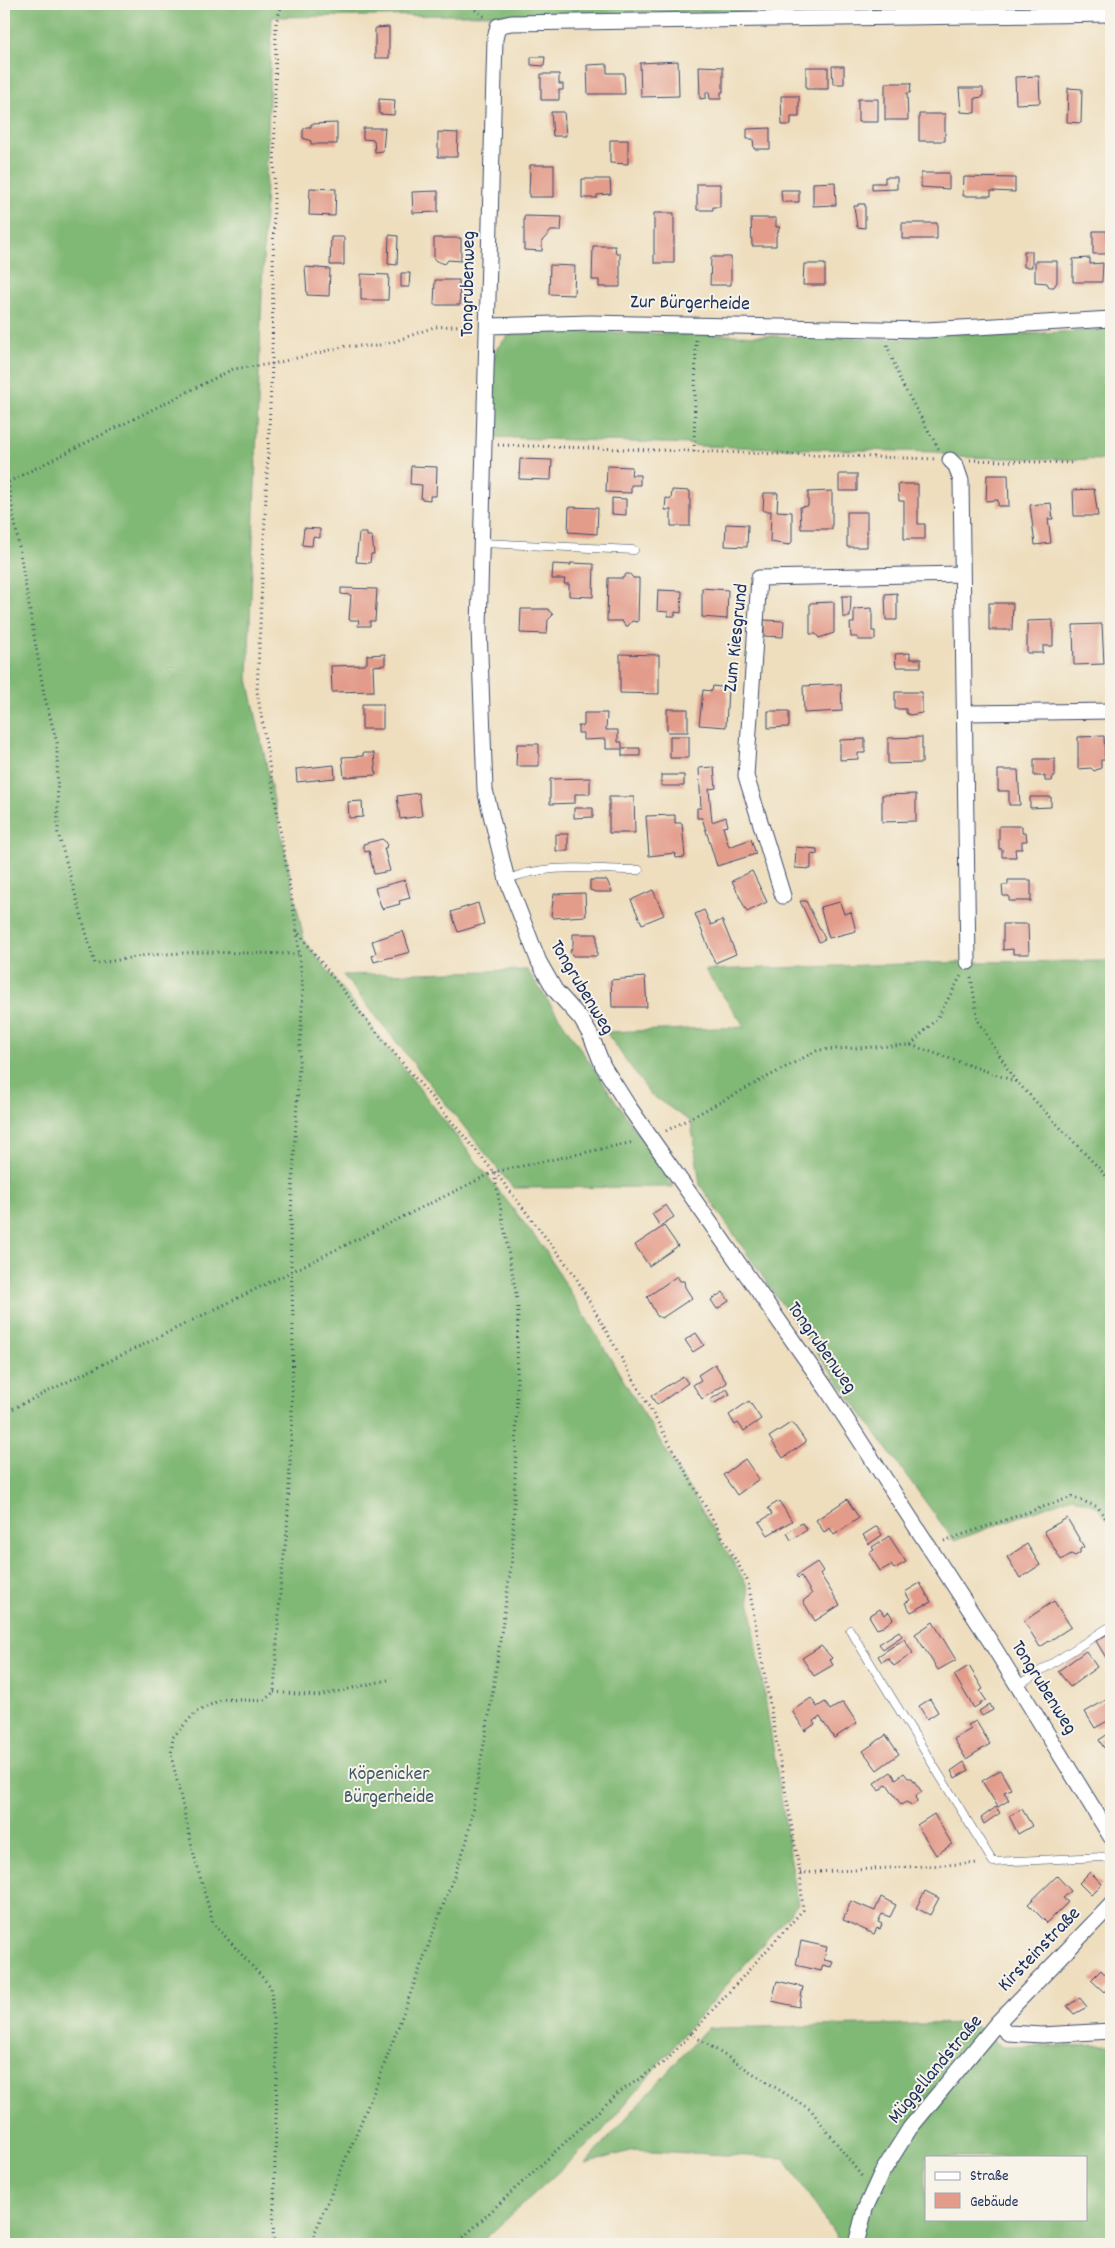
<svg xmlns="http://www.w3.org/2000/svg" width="1115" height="2248" font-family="Dekko,sans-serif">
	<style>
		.forest { fill: #80b874; stroke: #4e7469; fill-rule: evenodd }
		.building { fill: #e39b8a }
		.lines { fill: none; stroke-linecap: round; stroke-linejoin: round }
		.lane-casing { stroke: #3b496c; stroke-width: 9 }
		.street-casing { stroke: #3b496c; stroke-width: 17 }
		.path { stroke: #3b496c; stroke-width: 3; stroke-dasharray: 1 4; stroke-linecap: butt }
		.lane { stroke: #fff; stroke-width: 8 }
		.street { stroke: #fff; stroke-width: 15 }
		.labels { text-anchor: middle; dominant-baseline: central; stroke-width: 4; stroke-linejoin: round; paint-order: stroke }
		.street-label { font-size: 20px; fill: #1b2f5e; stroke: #f7f3e8 }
		.park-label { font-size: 20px; fill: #3c5968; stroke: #f7f3e8 }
	</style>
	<rect width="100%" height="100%" fill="#f7f3e8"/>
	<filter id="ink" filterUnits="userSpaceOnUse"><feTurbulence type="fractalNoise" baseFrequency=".02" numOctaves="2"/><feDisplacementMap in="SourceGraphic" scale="10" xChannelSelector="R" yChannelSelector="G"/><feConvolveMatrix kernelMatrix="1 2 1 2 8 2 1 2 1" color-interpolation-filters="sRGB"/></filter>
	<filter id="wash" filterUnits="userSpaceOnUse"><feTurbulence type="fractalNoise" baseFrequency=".0096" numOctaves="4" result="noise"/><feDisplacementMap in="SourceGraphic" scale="20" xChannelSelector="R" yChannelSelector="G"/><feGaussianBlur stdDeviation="1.12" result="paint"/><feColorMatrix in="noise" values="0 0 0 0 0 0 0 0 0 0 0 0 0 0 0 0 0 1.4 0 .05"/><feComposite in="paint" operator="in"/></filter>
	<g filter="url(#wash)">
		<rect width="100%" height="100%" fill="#eedebe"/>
		<!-- forest -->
		<path class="forest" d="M4 4H1111V8L272 17 248 679 304 940 545 1250 747 1585 798 1904 687 2030 600 2134 479 2244H4Z
			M1111 329V460L952 457 936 452 698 446 690 444 487 437 493 361 497 348 509 335 537 332H596L904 339 911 335 986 331 994 336Z
			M1111 961V1526L1098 1507 1072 1497 954 1541 776 1296 700 1185 691 1122 650 1094 606 1032 745 1027 705 970 968 962Z
			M527 970 674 1187 513 1188 343 975Z
			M972 2023 1002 2047 1111 2045V2244H841L784 2158 633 2150 585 2164 707 2028ZM926 2157H1086V2219H926Z"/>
		<g id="blocks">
			<!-- building -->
			<path class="building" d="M389 27V58H375V28Z
				M531 57H545L544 66 531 65Z
				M678 61 679 96 641 97 640 63Z
				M607 64V73H624L625 94H588L587 65Z
				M699 66 723 67V92H721V99H710L709 92H706V98L700 99Z
				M832 66H844V84H833Z
				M806 67H828V89H806Z
				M541 74H559V84H563V90H559V100H541Z
				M1039 76 1040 103 1016 104 1015 77Z
				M885 83H911L910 93H907L908 120H885Z
				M959 88H983V97L975 98V113L961 112Z
				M1068 88 1082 89 1081 123 1067 122Z
				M781 96H799V117H791V125H782Z
				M379 99 395 100 394 115 379 114Z
				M858 99H878V122H858Z
				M551 112H564L566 136H553Z
				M919 114H945V141H919Z
				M337 123V144H311V141L303 138V130L306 127H311V124Z
				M363 128H385L383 151 375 152 374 140 363 139Z
				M770 128V149H754L753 139H747V129Z
				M438 132 458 133 457 157H438Z
				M610 140H628V164L610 163Z
				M530 165H554V197H529Z
				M921 173H949V189L921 187Z
				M885 177H897V189L872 190V183H885Z
				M964 177 1015 178V192L991 191V196H963Z
				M582 179H610L611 194 597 195V198H582Z
				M835 182 836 205 813 206V183Z
				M697 184H720V207H713V210H697Z
				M310 188 336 189 335 216 309 215Z
				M781 190H799V202H782Z
				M438 191V212L413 213 412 192Z
				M858 204H865V228L857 227 854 206H858Z
				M654 213H674V263H654Z
				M524 216 562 217 561 231H551L542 241V251L524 250Z
				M751 218H776V227H780L776 236V246H752Z
				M902 223H937V239H902Z
				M1093 231H1107V254H1093Z
				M389 235 398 236 397 265 388 264Z
				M331 237H344V265H330Z
				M434 238H461V261L448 260 445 264 434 260Z
				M593 246H615L616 253H620V287H599V280H592Z
				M1024 251H1032V267H1024Z
				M711 257H731V285H710Z
				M1090 258V264L1103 263 1102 282H1073V259Z
				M1035 261H1057V282L1054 287H1049L1047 283 1035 282Z
				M804 264H825V285H803Z
				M550 265 575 266 574 295 549 294Z
				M305 267 330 269 329 296 307 295Z
				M401 273H410L409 287H401Z
				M361 274 389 275 388 300H361Z
				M435 280H459L460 305H434Z
				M520 459 552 460 551 480 519 479Z
				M411 466 437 467 436 496H430V500L421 499 422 485 410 484Z
				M607 466 632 467 631 475H640V485H631V493L606 492Z
				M839 474H857V491H839Z
				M987 475H1008L1009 506H998V500L986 501Z
				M898 484H918V524H925V539H904V501H899Z
				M1094 489 1098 516H1074L1073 490Z
				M672 490 690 491V526H671V510H665L666 498 671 499Z
				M832 491V529H801L800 507 808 506V492Z
				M764 493H778L777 511 792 512V542L789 545 770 542 771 511H763Z
				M612 498 626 499V515L612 514Z
				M1051 503 1053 519H1048L1051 543 1035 545 1030 505Z
				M569 507 598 508 597 534 568 532Z
				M847 512H867V547H847Z
				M726 524 748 525 747 547 725 546Z
				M304 528 320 529V538L313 537 312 546 302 545Z
				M359 533H367V536H372L374 554H371L370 563 356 562Z
				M570 563 594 564 593 597 569 596V584H564L565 579H552L553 564 571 565Z
				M626 574H630L633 578H639V584L638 622 632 621 628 626H625L622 621H607L608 578H623Z
				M341 588 377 589 375 621H370V626H358L359 620H349L351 595 341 594Z
				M702 588 728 590 727 619 702 617Z
				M658 590 682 591 681 613 675 612V616H668V612L657 611Z
				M897 593V620H886L885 594Z
				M842 596H851L850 617H843Z
				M834 602V633L819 638 816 634H810V603Z
				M989 603H1013L1012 630H989Z
				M872 608V631H875V640H858V637H851L850 623H854V609Z
				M521 609H548L553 615 548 620 547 634 520 633Z
				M764 620 784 621 783 637 764 636Z
				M1053 620V646H1043V653H1027V621Z
				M1102 624 1104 664 1074 665 1073 625Z
				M910 653V659H921V667H896L895 654Z
				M385 654V665L373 666 374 691 332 692 331 666 364 665 367 663V655Z
				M620 654 659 655V694L620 693Z
				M841 684 842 711 804 713 803 686Z
				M713 686 728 688 726 727 699 725 703 690 712 691Z
				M895 692H922V713L910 715 906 713V709H895Z
				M362 704H383V729H362Z
				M667 709H688V732H667Z
				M768 711H789V727L768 728Z
				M584 713H607L606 730H618V742H622V748H640V756H622V749H606V739L583 740V733H578V726H584Z
				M670 736H689V758H670Z
				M1104 736 1105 760H1101V768L1094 771 1091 768 1078 769V737Z
				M922 737V763L888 764V738Z
				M865 739V753H858V759L840 760V740Z
				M517 744H539V766H516Z
				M363 753H374L376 775 344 777 342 757 363 756Z
				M1034 759H1055V776H1053L1052 781H1045V776H1034Z
				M334 765 335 778 297 782 296 769Z
				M714 767 716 788 709 789 712 822 726 817 728 826 723 827 729 847 751 839 756 854 717 866 702 818H697V808H701L699 768Z
				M998 770H1018L1020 805H1009V791H998Z
				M661 775H684V786H661Z
				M590 778V794H575V803L550 804V779Z
				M419 793 422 816 400 819 397 796Z
				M916 794V821L882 822V795Z
				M609 797H634L635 833H609Z
				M1030 797H1051V807L1030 808Z
				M362 801 363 817 349 818 348 802Z
				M574 808H593V817L574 818Z
				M675 815V823H682L685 857 676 858 675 853 649 856 646 816Z
				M999 826H1022V833H1026L1027 841H1022V849H1015L1016 857H1002V849H999Z
				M556 834H568V851H556Z
				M382 839 387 843 386 848H384L390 871 374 874 369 851 365 852 363 844Z
				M796 847 817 849V855L811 854V869L795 868Z
				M752 871 767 902 747 912 732 881Z
				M405 880 410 898 399 901 400 904 382 909 375 888Z
				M590 880H607L612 892H596L590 890Z
				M1008 880H1031V901H1009V896H1003L1002 885H1008Z
				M653 890 664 915 642 924 631 900Z
				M585 893 586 916 553 918 551 915 554 894Z
				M800 901H806L825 939 819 942Z
				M840 902 844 914 851 912 856 931 829 938 820 907Z
				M478 903 484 924 458 932 451 912Z
				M704 910 711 925 722 920 736 954 715 963 695 914Z
				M1003 924H1028L1029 954H1013V949L1003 950Z
				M403 931 410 952 374 962 372 956 376 953 372 941Z
				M573 934H597V956H573L570 952 573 945Z
				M645 977 647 1007H612L611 980Z
				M666 1205 674 1217 660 1226 652 1214Z
				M664 1226 678 1246 649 1266 635 1245Z
				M677 1276 680 1281H684L685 1287 692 1298 662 1318 657 1316 647 1297Z
				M723 1292 729 1301 717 1309 711 1300Z
				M696 1333 704 1345 693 1352 685 1340Z
				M715 1364 727 1383 702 1399 693 1385 701 1380 698 1375Z
				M683 1376 688 1383 657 1405 651 1396Z
				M727 1389 730 1394 713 1404 710 1400Z
				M749 1401 761 1419 744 1431 738 1423 735 1425 729 1415Z
				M792 1422 806 1442 783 1458 769 1437Z
				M745 1459 759 1479 737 1495 723 1475Z
				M847 1499 859 1518 834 1535 830 1528 824 1532 816 1520Z
				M779 1501 792 1521 768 1535 759 1522 772 1514 768 1508Z
				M1067 1518 1084 1547 1080 1549V1553L1075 1556 1071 1554 1061 1560 1044 1531Z
				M802 1523 807 1530 791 1540 787 1533Z
				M877 1526 882 1535 869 1544 863 1535Z
				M889 1536 906 1562 894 1569 891 1565 880 1571 869 1553 874 1550 872 1547Z
				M1027 1544 1040 1565 1020 1578 1007 1557Z
				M817 1562 823 1571 820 1574 840 1605 815 1621 803 1601 812 1594 801 1576 798 1578 796 1576Z
				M920 1583 931 1602 911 1612 905 1603 910 1600 905 1592Z
				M1054 1601 1071 1627 1040 1647 1024 1621Z
				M880 1609 884 1615 889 1612 893 1619 883 1627 877 1629 869 1616Z
				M933 1622 956 1660 938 1670 915 1634Z
				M899 1631 902 1636 883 1649 879 1644Z
				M1111 1632V1659L1108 1661 1096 1641Z
				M904 1639 913 1653 894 1666 888 1658 882 1662 878 1656Z
				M821 1646 832 1658 830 1660 833 1665 814 1676 802 1658Z
				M1086 1651 1097 1667 1070 1687 1058 1671Z
				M969 1666 983 1689 980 1691 986 1700 974 1708 954 1675Z
				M1111 1697V1719L1095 1728 1085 1712Z
				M811 1698 817 1707 825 1702 830 1710 843 1702 857 1723 834 1738 820 1717 814 1721 815 1724 805 1731 792 1711Z
				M930 1699 938 1712 927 1719 919 1706Z
				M990 1704 993 1710 982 1716 979 1711Z
				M976 1721 990 1744 966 1759 954 1739 971 1729 968 1725Z
				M1111 1732V1743L1104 1748 1099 1740Z
				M886 1735 899 1754 877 1770 863 1751Z
				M964 1762 969 1770 955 1778 951 1771Z
				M1000 1770 1011 1789 1004 1792 1009 1800 998 1807 982 1781Z
				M891 1772 896 1779 904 1773 908 1778H912L922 1792 916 1795 917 1802 912 1805 906 1802 901 1805 887 1784 879 1791 874 1783Z
				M996 1807 1000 1813 984 1824 981 1818Z
				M1022 1809 1032 1826 1018 1834 1009 1816Z
				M934 1814 952 1844 936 1855 917 1825Z
				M1090 1872 1102 1884 1091 1895 1079 1883Z
				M1057 1876 1071 1891 1063 1898 1068 1902 1047 1923 1028 1904Z
				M925 1891 939 1898 930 1915 916 1908Z
				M881 1897 896 1905 890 1917 882 1914 878 1922 882 1924 880 1929 877 1928 874 1934 843 1920 851 1901 875 1911Z
				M801 1941 827 1947 824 1960 833 1962 831 1967 823 1965 821 1971 796 1965Z
				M1101 1970 1111 1981V1984L1104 1992 1091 1980Z
				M777 1981 803 1987 799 2007 772 2001Z
				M1080 1998 1087 2007 1074 2014 1067 2006Z"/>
		</g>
	</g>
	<g filter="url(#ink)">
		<use href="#blocks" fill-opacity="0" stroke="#3b496c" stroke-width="1"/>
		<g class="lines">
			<defs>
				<path id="lane" d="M482 543 634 550
					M507 880C545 862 597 870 639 870
					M850 1630 993 1862 1103 1857 1111 1859
					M1018 1685 1111 1626"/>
				<path id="street" d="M1111 14 511 23 498 26 495 39 479 628 485 790 507 880 539 962 555 990 581 1019 591 1036 603 1066 629 1107 826 1388 990 1641 1111 1837
					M488 326 590 323 926 330 1111 319
					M950 460 956 466 961 481 968 962
					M966 713 1111 711
					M783 896 746 776 759 578 962 574
					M997 2023 1008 2033 1042 2035 1111 2031
					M856 2244 865 2209 881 2174 910 2128 997 2023 1111 1905"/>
			</defs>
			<!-- lane casing -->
			<use href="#lane" class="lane-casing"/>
			<!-- street casing -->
			<use href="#street" class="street-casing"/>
			<!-- path -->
			<path class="path" d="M282 4 276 23 272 364 257 691 297 931 363 1016 494 1172 518 1305 516 1450 512 1559 491 1703 467 1841 377 2084 310 2244
				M467 4 485 17
				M887 345 902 384 940 451
				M498 445 937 459
				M694 451 696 340
				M970 460 1071 463
				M8 482 44 694 57 743 58 833 95 964 147 955 202 952 298 954
				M4 484 233 369 272 364 347 346H375L393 342 434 327 473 325
				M971 977 978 1021 1016 1082
				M911 1045 1017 1082 1111 1181
				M666 1131 818 1050 911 1045 938 1017 962 974
				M495 1172 574 1274 748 1582 800 1873 803 1910 691 2034
				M4 1413 494 1172 634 1142
				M944 1541 1072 1497 1098 1507 1111 1526
				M274 1692 318 1696 392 1679
				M800 1873 979 1863
				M273 2244 277 2078 271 1987 213 1923 194 1855 171 1755 173 1737 196 1712 222 1699 263 1701 274 1692 281 1580 287 1531 292 1415 293 1321 290 1232 303 991 297 931
				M456 2244 617 2094 667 2060 691 2034 811 2110 863 2178"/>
			<!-- lane -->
			<use href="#lane" class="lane"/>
			<!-- street -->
			<use href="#street" class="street"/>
		</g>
	</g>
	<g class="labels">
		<!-- street labels -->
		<g class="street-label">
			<text transform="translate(469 284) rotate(-89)">Tongrubenweg</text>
			<text transform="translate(690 304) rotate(1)">Zur Bürgerheide</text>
			<text transform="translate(737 638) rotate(-84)">Zum Kiesgrund</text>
			<text transform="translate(581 988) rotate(59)">Tongrubenweg</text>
			<text transform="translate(821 1348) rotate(55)">Tongrubenweg</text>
			<text transform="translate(1043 1688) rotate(58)">Tongrubenweg</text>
			<text transform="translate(1040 1950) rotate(-46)">Kirsteinstraße</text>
			<text transform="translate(936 2070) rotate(-50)">Müggellandstraße</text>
		</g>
		<!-- park labels -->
		<g class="park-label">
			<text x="389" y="1775">Köpenicker<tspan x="389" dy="23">Bürgerheide</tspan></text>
		</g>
	</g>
	<!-- margin -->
	<rect width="1115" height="2248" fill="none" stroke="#f7f3e8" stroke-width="20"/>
	<!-- legend -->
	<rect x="925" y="2156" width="162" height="65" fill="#f7f3e8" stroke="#9fa5b1"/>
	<rect x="935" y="2172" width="25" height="8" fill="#ffffff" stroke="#9fa5b1"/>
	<text x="970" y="2180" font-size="15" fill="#1b2f5e">Straße</text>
	<rect x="935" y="2193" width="25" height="15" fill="#e39b8a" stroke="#9fa5b1"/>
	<text x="970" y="2206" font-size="15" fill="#1b2f5e">Gebäude</text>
</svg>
